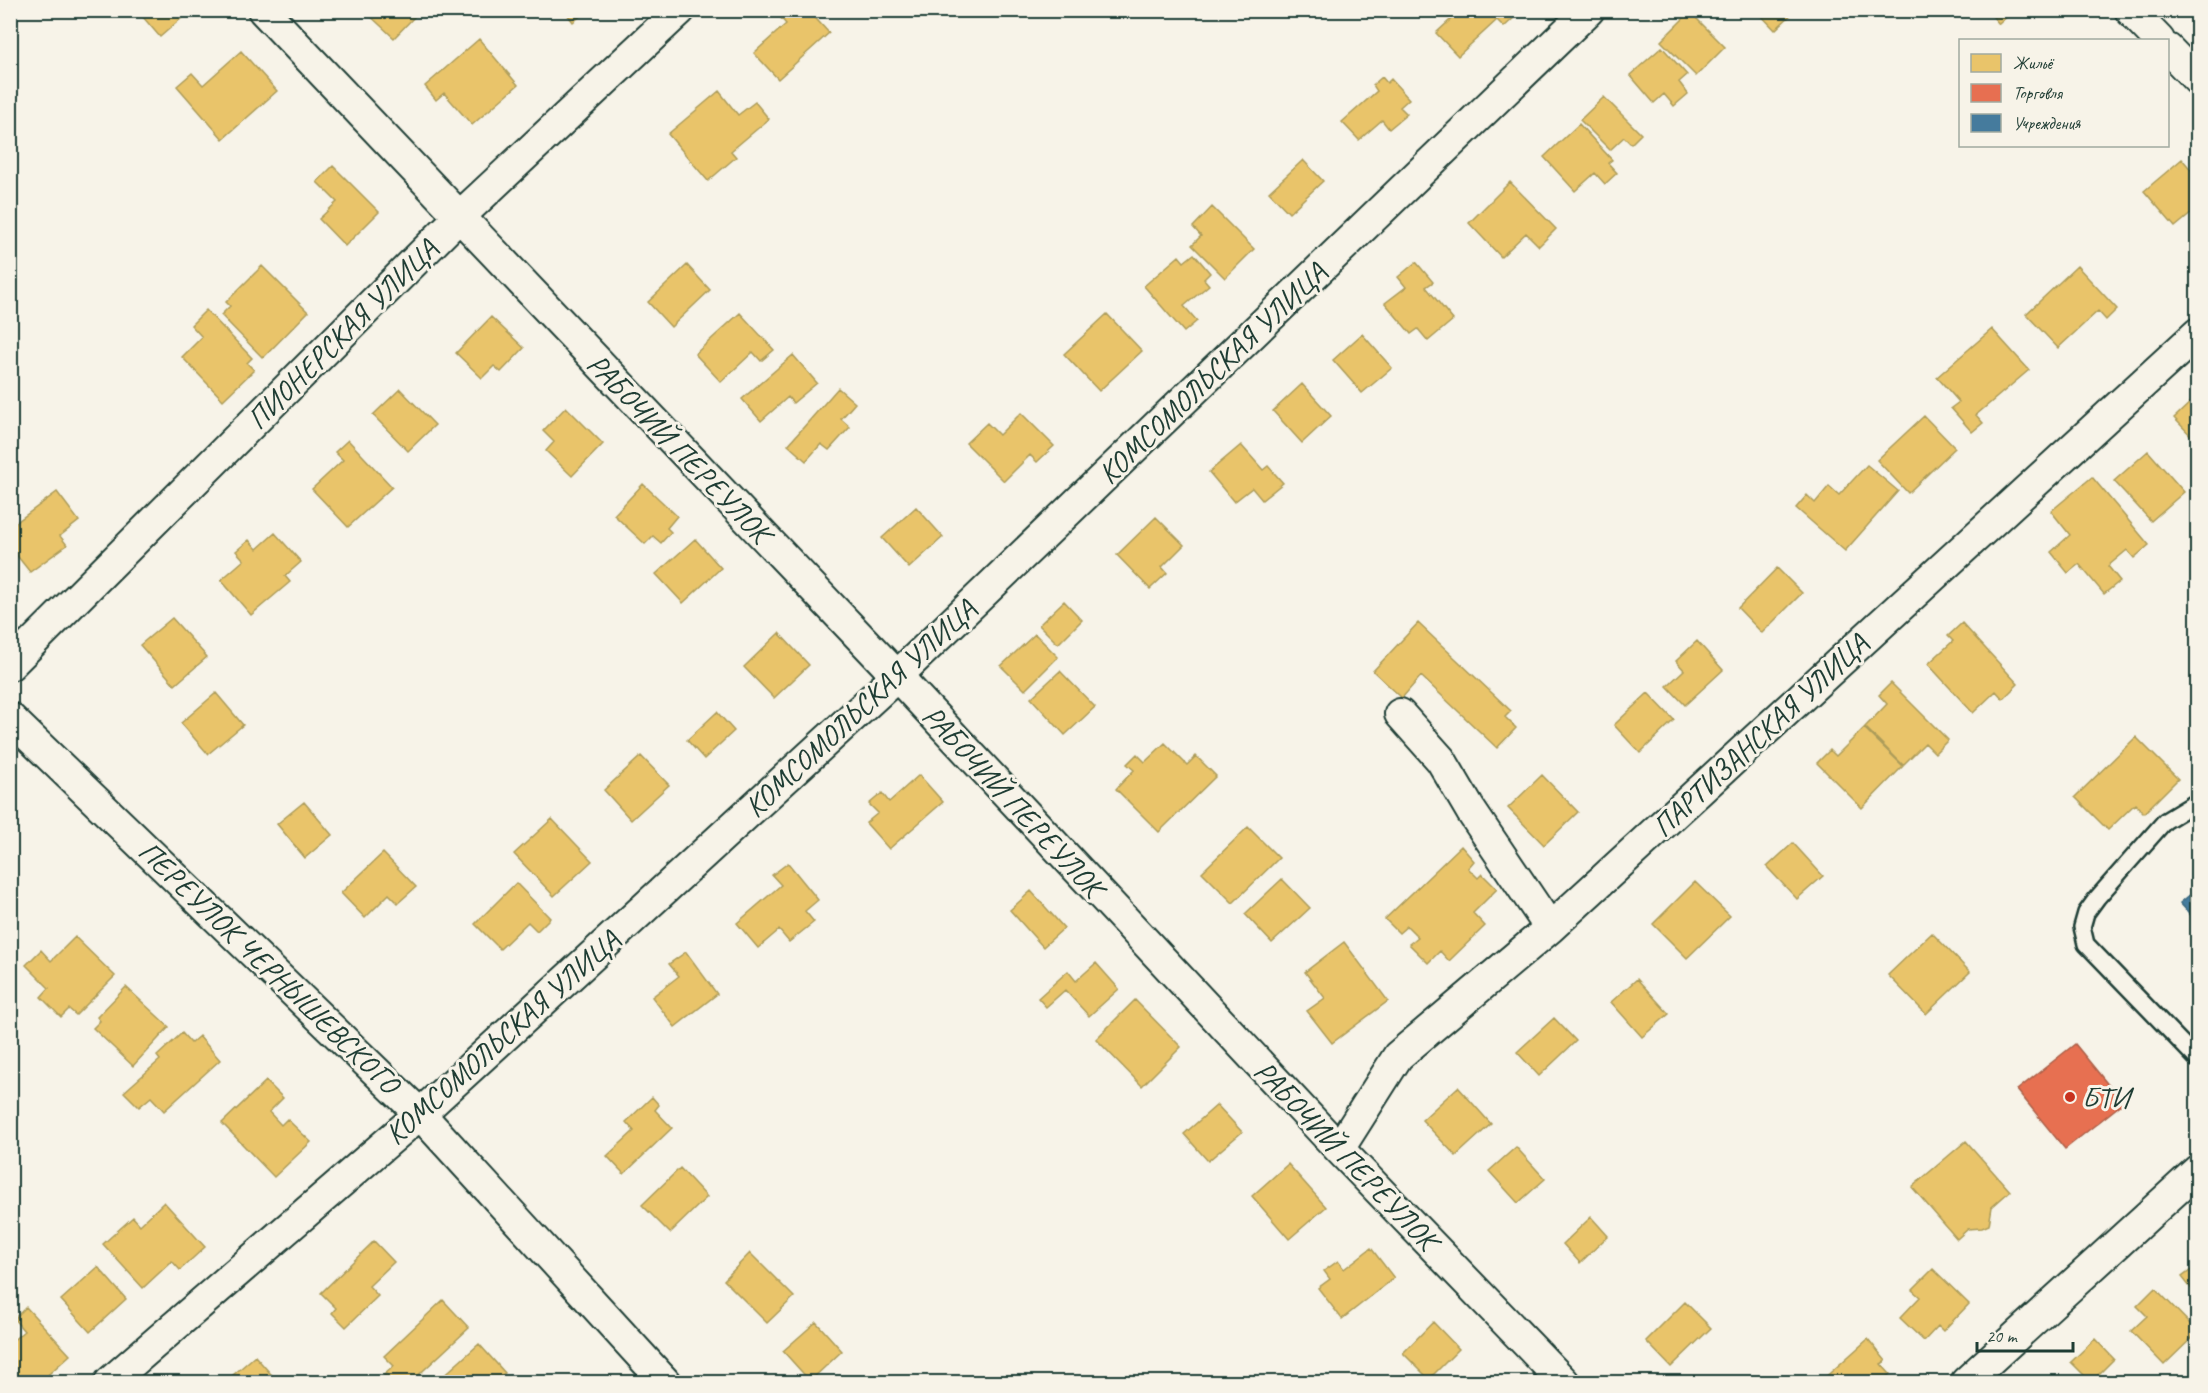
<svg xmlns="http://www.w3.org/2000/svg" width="2208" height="1393" font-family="Caveat,sans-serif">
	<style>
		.homes { fill: #e9c46a; stroke: #ac9c5a; stroke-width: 1.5 }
		.shops { fill: #e76f51; stroke: #ab6048; stroke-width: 1.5 }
		.public { fill: #457b9d; stroke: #3a687e; stroke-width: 1.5 }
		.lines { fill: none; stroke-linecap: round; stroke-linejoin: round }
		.service-casing { stroke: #1f3d34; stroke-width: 20 }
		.minor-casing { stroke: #1f3d34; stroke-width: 34 }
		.service { stroke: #f7f3e8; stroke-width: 15 }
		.minor { stroke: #f7f3e8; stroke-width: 30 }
		.poi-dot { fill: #c8321e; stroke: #f7f3e8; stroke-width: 2 }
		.labels { text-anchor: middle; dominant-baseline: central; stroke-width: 6; stroke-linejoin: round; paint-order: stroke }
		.street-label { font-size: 30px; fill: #1f3d34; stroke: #f7f3e8 }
		.poi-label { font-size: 30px; fill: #1f3d34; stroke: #f7f3e8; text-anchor: start }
	</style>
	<rect width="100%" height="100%" fill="#f7f3e8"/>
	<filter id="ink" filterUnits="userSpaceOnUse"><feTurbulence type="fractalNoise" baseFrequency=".0167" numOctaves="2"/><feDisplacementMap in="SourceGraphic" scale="12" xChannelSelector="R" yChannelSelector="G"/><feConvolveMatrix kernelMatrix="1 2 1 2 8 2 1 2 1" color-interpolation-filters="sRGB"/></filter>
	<g filter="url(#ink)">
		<!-- homes -->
		<path class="homes" d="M137 10H191L160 37Z
			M369 10H416L418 13 394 38 367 13Z
			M564 10H588L573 22Z
			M774 10H808L829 33 778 79 754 53 786 24Z
			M1461 10H1512L1516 16 1504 27 1497 20 1458 56 1436 33Z
			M1756 10H1796L1775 30Z
			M1987 10H2014L1999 24Z
			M1690 12 1725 47 1696 76 1661 41Z
			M479 39 518 85 472 125 444 93 436 100 425 86Z
			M1662 47 1687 75 1679 82 1688 94 1674 106 1664 94 1654 103 1630 75Z
			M241 51 277 91 223 139 177 86 192 73 203 85Z
			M1382 77 1387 83 1391 79 1409 99 1400 107 1407 114 1389 129 1382 120 1359 140 1342 122 1377 91 1373 85Z
			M719 91 738 115 755 102 769 119 731 151 736 157 708 181 668 134Z
			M1604 97 1641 134 1631 144 1624 137 1610 150 1580 120Z
			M1579 124 1612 160 1608 163 1617 173 1605 184 1595 173 1575 191 1544 157Z
			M2182 159 2198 178V208L2175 227 2144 191Z
			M1303 160 1323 181 1289 213 1269 192Z
			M333 166 379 212 345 246 319 219 337 202 317 182Z
			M1510 182 1556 229 1539 246 1526 233 1501 257 1469 223Z
			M1212 207 1254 249 1225 278 1192 245 1201 236 1193 227Z
			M1194 254 1210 273 1204 279 1209 285 1184 306 1197 321 1184 332 1144 286 1179 256 1184 262Z
			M1416 262 1433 282 1426 287 1453 320 1428 341 1418 329 1411 334 1385 303 1406 287 1398 277Z
			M687 265 710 290 671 327 648 302Z
			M262 266 308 312 263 358 221 315 230 306 226 302Z
			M2077 266 2117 309 2106 320 2098 311 2058 348 2026 314Z
			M206 310 252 358 247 363 254 370 223 400 182 357 202 337 191 325Z
			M740 313 774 350 761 361 753 352 721 382 695 354Z
			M1107 314 1142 351 1099 391 1064 354Z
			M491 317 524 348 501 372 494 366 482 378 456 353Z
			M1992 329 2029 370 1976 415 1983 423 1972 432 1951 408 1959 402 1937 377Z
			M1362 334 1392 368 1362 393 1333 360Z
			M793 355 817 383 793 403 788 397 761 421 742 399Z
			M1302 384 1331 416 1302 443 1273 411Z
			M838 388 855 403 841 419 850 427 829 450 821 444 806 461 788 445Z
			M400 389 435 425 408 451 373 415Z
			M2193 400 2198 405V443L2174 418Z
			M566 407 603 444 572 476 546 451 554 442 543 431Z
			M1021 413 1054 446 1037 462 1030 455 1004 481 966 443 987 423 999 435Z
			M1924 416 1955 448 1908 493 1877 460Z
			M348 440 392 487 348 527 312 489 343 460 335 452Z
			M1241 445 1263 470 1268 466 1283 483 1262 500 1252 488 1234 502 1209 472Z
			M2148 451 2184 492 2151 521 2114 481Z
			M1867 465 1898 491 1845 551 1796 508 1807 495 1815 503 1829 486 1839 495Z
			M2092 477 2149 545 2134 558 2127 550 2108 566 2120 581 2104 594 2079 564 2068 573 2051 552 2070 535 2051 511Z
			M643 484 677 516 667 528 671 532 661 543 653 536 645 544 614 515Z
			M57 492 79 521 60 536 67 545 30 572 10 547V527Z
			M916 507 943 537 909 568 882 538Z
			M1156 517 1184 545 1162 567 1167 573 1150 589 1117 555Z
			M275 533 301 562 285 576 290 582 251 615 221 580 244 560 236 551 249 540 257 549Z
			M695 539 721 568 683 603 656 574Z
			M1777 568 1802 593 1762 633 1738 608Z
			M1064 601 1082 620 1058 644 1039 625Z
			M172 618 207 657 175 685 140 645Z
			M1418 623 1511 711 1505 717 1516 728 1497 748 1421 676 1402 698 1373 671Z
			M1962 623 2018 684 2003 699 1996 691 1973 713 1928 664 1953 641 1948 636Z
			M779 633 809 665 774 698 744 667Z
			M1035 634 1058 657 1025 690 1001 666Z
			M1697 641 1723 670 1685 705 1667 686 1684 670 1676 661Z
			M1060 671 1095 707 1065 735 1031 698Z
			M1891 683 1948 740 1935 753 1925 743 1903 765 1865 727 1887 704 1879 695Z
			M216 693 243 725 208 754 181 723Z
			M1648 693 1674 720 1640 753 1614 725Z
			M717 712 734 731 704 759 687 740Z
			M1864 728 1903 766 1862 808 1817 763 1830 750 1836 756Z
			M2136 737 2178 779 2144 813 2135 804 2108 830 2075 797Z
			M1165 743 1187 765 1196 756 1216 776 1159 832 1116 789 1134 770 1127 764 1137 754 1145 762Z
			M641 756 669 785 631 820 604 790Z
			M919 775 943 802 889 849 866 823 878 813 869 804 882 793 889 802Z
			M1542 775 1578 812 1544 845 1508 808Z
			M304 802 332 835 305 858 277 824Z
			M552 819 592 861 554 896 514 854Z
			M1248 827 1279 858 1233 903 1202 872Z
			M1793 843 1823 876 1797 899 1767 867Z
			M1461 846 1474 861 1468 868 1478 878 1482 874 1497 889 1473 913 1485 926 1449 961 1440 951 1428 963 1409 944 1418 937 1407 926 1399 933 1385 919Z
			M383 853 416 887 398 903 389 894 365 918 341 893Z
			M788 863 818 900 805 911 814 922 789 942 779 930 758 948 737 923 781 885 772 875Z
			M1282 879 1310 908 1272 943 1245 914Z
			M1695 882 1730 916 1687 958 1653 924Z
			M516 883 550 918 537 931 528 922 500 949 475 924Z
			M1031 891 1064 928 1043 947 1010 910Z
			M1932 933 1970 972 1926 1014 1888 975Z
			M75 937 115 976 76 1015 69 1009 61 1017 41 997 49 988 26 965 41 950 51 961Z
			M1344 942 1388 1001 1332 1043 1307 1011 1325 998 1305 972Z
			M686 952 717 994 675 1027 652 997 679 976 669 964Z
			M1096 963 1119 989 1089 1016 1065 990 1046 1007 1038 998 1068 971 1076 981Z
			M1637 979 1669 1014 1642 1037 1611 1002Z
			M126 987 169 1027 133 1066 93 1028 100 1021 97 1017Z
			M1135 1000 1181 1047 1142 1086 1096 1039Z
			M1554 1018 1576 1041 1539 1076 1517 1052Z
			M182 1033 191 1043 199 1036 220 1060 164 1111 151 1097 139 1107 124 1092 160 1060 157 1056Z
			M266 1081 283 1098 269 1112 281 1125 287 1119 311 1142 274 1177 222 1123Z
			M1458 1087 1491 1124 1456 1156 1422 1120Z
			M652 1097 659 1105 655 1110 672 1128 624 1174 607 1156 634 1131 626 1122Z
			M1217 1105 1242 1132 1208 1161 1184 1134Z
			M1966 1141 2010 1191 1992 1207 1989 1225 1982 1228 1968 1229 1957 1239 1912 1187Z
			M1516 1147 1545 1179 1518 1203 1489 1171Z
			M1288 1164 1326 1207 1289 1239 1252 1196Z
			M680 1168 707 1197 670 1233 642 1205Z
			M164 1202 205 1247 180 1270 172 1261 143 1288 103 1244 133 1217 140 1225Z
			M1591 1217 1608 1236 1580 1263 1563 1244Z
			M374 1241 394 1262 369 1286 378 1296 346 1327 332 1313 336 1308 321 1293Z
			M1371 1248 1394 1278 1342 1319 1318 1288 1330 1279 1324 1271 1338 1261 1344 1269Z
			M750 1253 794 1297 767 1323 724 1280Z
			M2198 1265V1297L2182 1277Z
			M98 1267 126 1299 90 1332 61 1300Z
			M1933 1269 1969 1304 1943 1331 1938 1326 1924 1341 1900 1318 1920 1297 1912 1290Z
			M2155 1288 2198 1332 2164 1365 2131 1331 2147 1316 2137 1306Z
			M443 1300 469 1328 411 1382H383L387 1378 384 1375 394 1366 384 1356Z
			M1685 1302 1711 1328 1671 1367 1646 1341Z
			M26 1307 70 1355 40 1382H18L10 1374V1343L24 1331 14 1319Z
			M816 1322 842 1351 810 1381 783 1351Z
			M1433 1322 1459 1349 1429 1379 1403 1353Z
			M1868 1339 1886 1361 1881 1364 1890 1374 1881 1382H1822L1821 1381Z
			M2095 1339 2114 1359 2091 1382 2071 1362Z
			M479 1344 505 1373 494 1382H441L439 1380Z
			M255 1356 278 1382H225Z"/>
		<!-- shops -->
		<path class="shops" d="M2075 1044 2123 1103 2065 1149 2017 1090Z"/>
		<!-- public -->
		<path class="public" d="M2198 888V923L2180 903Z"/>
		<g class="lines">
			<defs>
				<path id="service" d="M2198 801 2165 821 2097 898 2086 913 2082 927 2086 944 2198 1060"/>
				<path id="minor" d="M263 10 897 676 1339 1149 1564 1382
					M2130 10 2159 40
					M2168 49 2198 80
					M10 665 459 217 680 10
					M1400 714 1441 760 1471 811 1550 928
					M10 718 420 1114 665 1382
					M1339 1149 1398 1056 1550 928 2198 333
					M110 1382 420 1114 897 676 1589 10
					M1966 1382 2198 1170"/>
			</defs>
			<!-- service casing -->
			<use href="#service" class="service-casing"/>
			<!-- minor casing -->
			<use href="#minor" class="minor-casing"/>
			<!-- service -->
			<use href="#service" class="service"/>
			<!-- minor -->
			<use href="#minor" class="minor"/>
		</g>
	</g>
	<!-- markers -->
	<circle class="poi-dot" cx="2070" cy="1097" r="6"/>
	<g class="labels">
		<!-- street labels -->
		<g class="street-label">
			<text transform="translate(342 334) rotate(-45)">ПИОНЕРСКАЯ УЛИЦА</text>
			<text transform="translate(1212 373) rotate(-44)">КОМСОМОЛЬСКАЯ УЛИЦА</text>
			<text transform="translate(679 448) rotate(46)">РАБОЧИЙ ПЕРЕУЛОК</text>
			<text transform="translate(860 708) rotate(-43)">КОМСОМОЛЬСКАЯ УЛИЦА</text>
			<text transform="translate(1760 735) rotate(-43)">ПАРТИЗАНСКАЯ УЛИЦА</text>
			<text transform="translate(1013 801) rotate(47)">РАБОЧИЙ ПЕРЕУЛОК</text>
			<text transform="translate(269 967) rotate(44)">ПЕРЕУЛОК ЧЕРНЫШЕВСКОГО</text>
			<text transform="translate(502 1037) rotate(-42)">КОМСОМОЛЬСКАЯ УЛИЦА</text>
			<text transform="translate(1346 1155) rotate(46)">РАБОЧИЙ ПЕРЕУЛОК</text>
		</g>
		<!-- poi labels -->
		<g class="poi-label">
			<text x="2082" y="1097">БТИ</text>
		</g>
	</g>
	<!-- margin -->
	<rect width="2208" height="1393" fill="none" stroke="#f7f3e8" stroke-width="36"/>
	<rect x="18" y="18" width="2172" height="1357" fill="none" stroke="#1f3d34" stroke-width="2" filter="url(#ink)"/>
	<!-- legend -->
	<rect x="1959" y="39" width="210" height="108" fill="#f7f3e8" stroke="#a1aaa0" stroke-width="1.5"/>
	<rect x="1971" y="54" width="30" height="18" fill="#e9c46a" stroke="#a1aaa0" stroke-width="1.5"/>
	<text x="2013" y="69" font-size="18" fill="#1f3d34">Жильё</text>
	<rect x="1971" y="84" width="30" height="18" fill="#e76f51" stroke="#a1aaa0" stroke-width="1.5"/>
	<text x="2013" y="99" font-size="18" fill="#1f3d34">Торговля</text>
	<rect x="1971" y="114" width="30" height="18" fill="#457b9d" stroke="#a1aaa0" stroke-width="1.5"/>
	<text x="2013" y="129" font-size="18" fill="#1f3d34">Учреждения</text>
	<!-- scale -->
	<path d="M1977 1342v9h96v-9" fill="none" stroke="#1f3d34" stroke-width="3"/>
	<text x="1986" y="1342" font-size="18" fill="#1f3d34" stroke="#f7f3e8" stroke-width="4.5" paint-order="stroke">20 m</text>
</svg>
